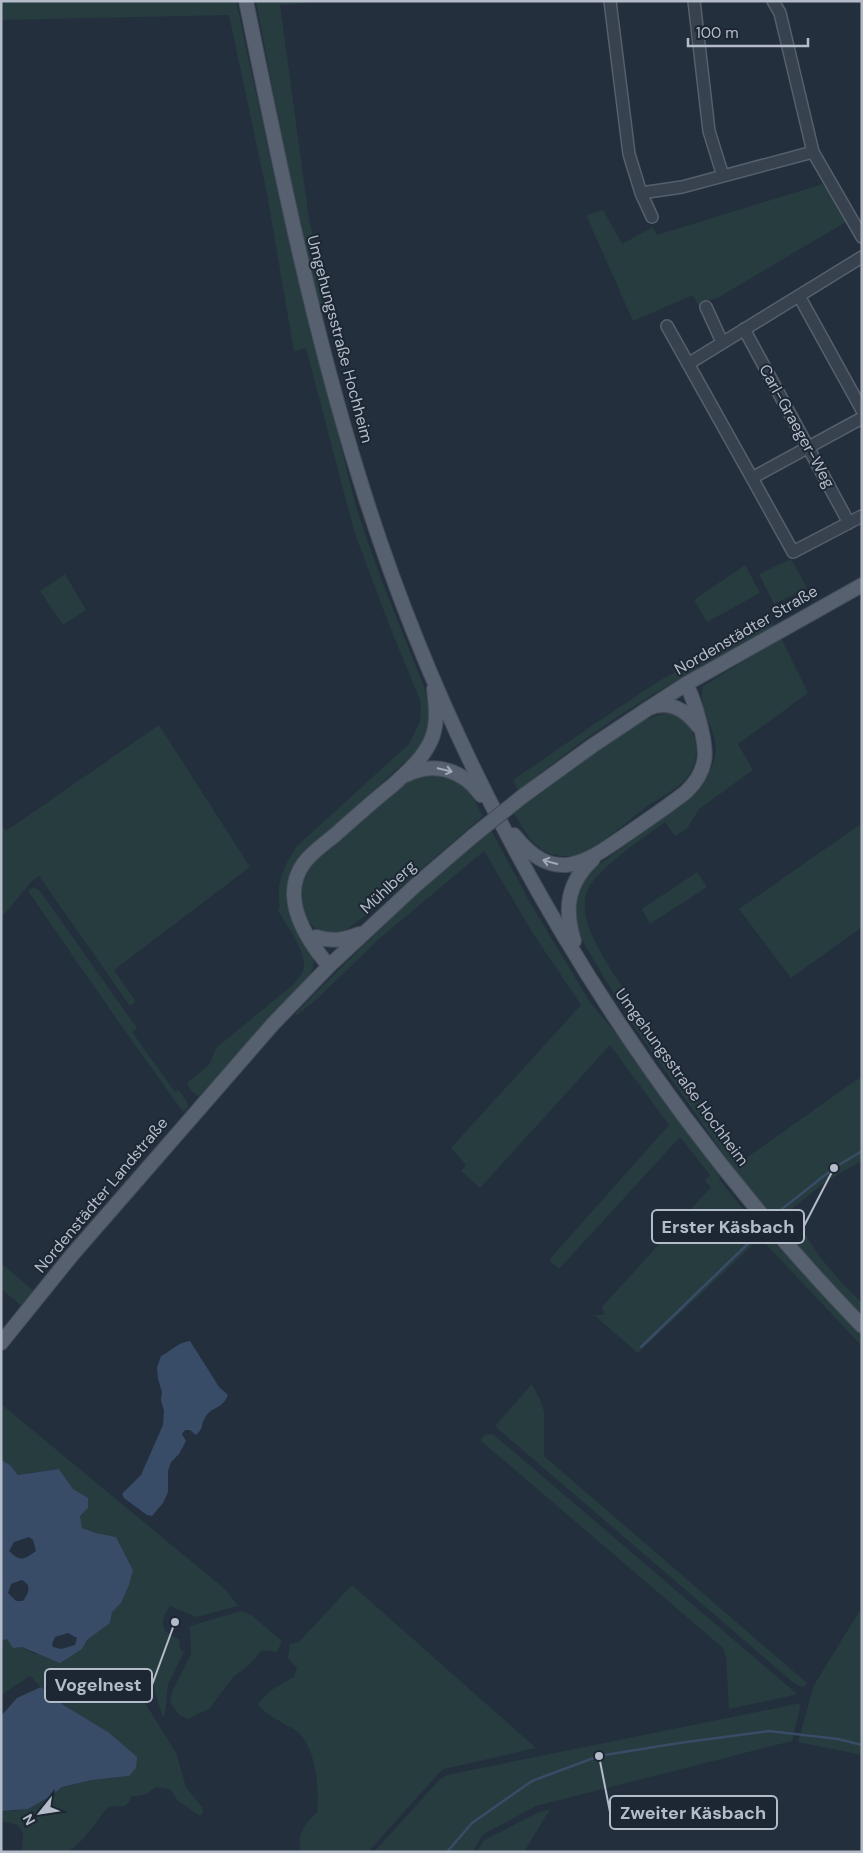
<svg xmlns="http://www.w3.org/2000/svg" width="863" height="1853" font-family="'DM Sans',sans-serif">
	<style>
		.green { fill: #263c3f }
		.water { fill: #394c67; fill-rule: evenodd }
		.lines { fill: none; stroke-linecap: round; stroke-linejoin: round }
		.stream { stroke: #394c67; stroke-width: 2.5 }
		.minor-casing { stroke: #565f6c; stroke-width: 14 }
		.major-casing { stroke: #414a57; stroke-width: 16 }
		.minor { stroke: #38414e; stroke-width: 11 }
		.major { stroke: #56606e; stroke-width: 14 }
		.major-bridge-casing { stroke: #414a57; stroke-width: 16; stroke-linecap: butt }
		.major-bridge { stroke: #56606e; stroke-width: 14 }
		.oneway { stroke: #a1aab7 }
		.labels { text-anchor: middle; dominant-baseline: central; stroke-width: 4; stroke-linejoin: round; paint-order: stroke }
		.street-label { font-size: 16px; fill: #b4bcc9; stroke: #1d2633 }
		.leader { fill: none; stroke: #b4bcc9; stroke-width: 2 }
		.callout-dot { fill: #b4bcc9; stroke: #1d2633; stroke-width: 2 }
		.callout { fill: #1d2633; stroke: #b4bcc9; stroke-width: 2 }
		.callout-label { font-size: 18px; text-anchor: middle; font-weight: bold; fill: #b4bcc9 }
	</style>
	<rect width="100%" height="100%" fill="#242f3e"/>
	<!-- green -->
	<path class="green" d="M1 1H236C267 144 298 287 336 428 345 458 350 489 360 519 379 578 404 635 426 692 431 718 430 729 417 751L310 848 293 870 287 882 286 901 289 915 311 953 314 961 313 969 306 980 208 1089 198 1096 191 1091 187 1083 209 1065 216 1048 294 984C298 979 303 973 304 967 306 951 285 924 278 910L280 907C275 884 284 866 297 846L409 744 420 722 421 703 390 627 354 531 306 348 294 351 267 194 229 15 1 20Z
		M256 1H325L280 5 309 219 328 303 319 304 297 217Z
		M826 183 846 222 719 297 698 305 693 295 633 321 586 215 603 210 622 244 653 227 657 235Z
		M791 559 807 588 774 604 759 574Z
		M745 565 760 593 707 622 694 600Z
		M65 574 86 610 63 625 40 591Z
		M771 621 773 623 772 627C735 647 698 667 662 689 611 719 564 754 518 791L513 780 593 725 659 681Z
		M781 638 808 693 738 744 753 770 699 809 687 829 675 836 665 822C645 837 599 867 588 889 582 901 585 920 591 933 603 961 622 986 639 1010 671 1059 704 1107 737 1155L739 1163 862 1076V1161L828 1180 790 1210 819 1256 842 1283 862 1303V1316L770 1215 730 1163 631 1022 575 929 574 901 578 887 588 873 690 797C704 783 719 763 715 742 714 733 709 724 706 716 703 704 700 699 703 686Z
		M670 713C698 721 704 758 686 779 677 789 658 799 646 807 626 822 597 850 573 856 568 857 556 855 551 854 531 847 524 828 513 812 541 790 569 768 599 748 621 732 643 717 670 713Z
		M159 725 250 867 114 970 136 1002 130 1006 39 876 32 881 1 918V824L6 831Z
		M431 774C461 777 470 791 483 816L382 903 346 930 334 937C330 935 324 934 319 932 316 930 314 927 311 924 295 904 300 882 313 863L399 788 409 781Z
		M862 823V927L791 978 739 909Z
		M491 830 532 906 590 1002 620 1038 692 1139 720 1176 719 1179 759 1229 764 1234 768 1233 862 1335V1346L760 1238 638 1353 594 1315H604L602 1307 711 1187 705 1181 710 1175 680 1137 559 1269 549 1260 669 1125 610 1045 480 1188 461 1171 466 1165 451 1148 581 1005 534 935 484 851 380 938 317 999 297 1015 295 1014C358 950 421 887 491 830Z
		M697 872 707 887 650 924 642 909Z
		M33 887 39 890 137 1028 132 1032 175 1092 179 1090 187 1102 188 1107 183 1112 116 1018 28 891Z
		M1 1263 35 1292 23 1307 1 1289Z
		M532 1384 542 1404 544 1412V1456L807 1683 804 1687 795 1684 497 1428 496 1425Z
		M1 1404 226 1590 238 1606 196 1617 170 1606C159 1622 160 1632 179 1639L180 1649 184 1652 168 1685 165 1714 163 1717 156 1696 152 1678 145 1676 137 1680V1690L176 1753 186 1787 202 1807 203 1813 200 1816 178 1801 170 1789 155 1787C149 1794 142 1796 132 1796 124 1814 120 1801 108 1808 102 1812 98 1822 93 1827 86 1835 76 1849 65 1852 52 1853 35 1852 22 1852L23 1834 18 1825 1 1821V1811H15L51 1796 62 1787 92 1780 129 1776 108 1732 62 1704 41 1687 30 1676 1 1695V1641L7 1639 35 1654 82 1649 87 1640 110 1623 112 1612 121 1603 133 1570 116 1537 96 1533 82 1528 80 1516 88 1498 73 1489 59 1469 18 1475 10 1465 1 1460Z
		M493 1434 796 1693 794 1695 729 1709 726 1656 723 1648 480 1440 485 1435Z
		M352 1585 536 1748 444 1769 437 1775 368 1852H301C296 1834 306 1823 317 1812 319 1788 317 1752 299 1733 296 1730 290 1727 286 1725 276 1718 264 1714 258 1704L271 1690 294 1677 297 1668 288 1658 290 1644 299 1642Z
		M862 1607V1755L798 1742 814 1685Z
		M241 1611 251 1615 282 1641 277 1652 262 1650 249 1665 233 1677 210 1708 188 1719 179 1715 170 1702 173 1690 191 1654 190 1626Z
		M801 1703 792 1741 536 1806 482 1835 473 1852H374L439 1780 447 1775Z
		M550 1809 524 1852H477L483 1841 537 1813Z"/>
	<!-- water -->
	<path class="water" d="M190 1341 219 1387 228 1395C222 1410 211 1406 205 1418 200 1425 205 1427 196 1435L190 1430H185L182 1434 186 1441 179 1454 171 1462 168 1471V1492L163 1503 152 1516 147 1515 124 1498 122 1494 141 1475 163 1425 164 1411 161 1400 162 1392 158 1379 157 1368 161 1356C171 1351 179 1342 190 1341Z
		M1 1460 10 1465 18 1475 59 1469 73 1489 88 1498V1508L80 1516 82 1528 96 1533 116 1537 133 1570 129 1585 121 1603 112 1612 110 1623 87 1640 82 1649 60 1663 22 1647 13 1648 7 1639 1 1641ZM29 1537 33 1540 36 1551C23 1560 21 1562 9 1551L14 1542ZM22 1580C32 1585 29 1593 23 1601H16L8 1593 11 1584ZM68 1633 77 1638 75 1645 61 1649 53 1647 52 1644 55 1637Z
		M41 1687 62 1704 108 1732 137 1757 136 1768 129 1776 92 1780 62 1787 51 1796 28 1809 1 1811V1716L17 1698Z"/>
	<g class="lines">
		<!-- stream -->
		<path class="stream" d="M782 1209 834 1168 862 1151
			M641 1347 761 1231
			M447 1852 472 1823 532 1781 599 1756 679 1743 769 1731 838 1739 862 1745"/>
		<defs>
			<path id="minor" d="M610 1 629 154 641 193 652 217
				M694 1 709 131 723 176
				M773 1 780 13 813 152 862 237
				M641 193 682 187 813 152
				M799 296 862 410
				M706 307 722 342
				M667 326 752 478 862 418
				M744 329 849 523
				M688 364 862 257
				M752 478 793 552 862 516"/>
			<path id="major" d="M246 1C279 162 311 323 360 480 457 794 633 1089 862 1326
				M649 708 686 684 862 585
				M406 775C435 761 463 770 481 795
				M523 796 592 746 649 708C669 700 686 710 698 726
				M514 835C555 887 587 862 630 832 649 819 668 806 686 792 710 769 707 749 699 720 696 708 692 695 686 684
				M316 937C332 942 344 940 359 934
				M574 941C564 909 567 883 593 859
				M329 966C306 939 279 897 304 863 312 852 324 844 335 835 354 818 373 801 393 785 408 771 424 758 432 738 438 722 436 706 434 689
				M1 1343 72 1255 273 1024 329 966 416 885 473 836"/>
		</defs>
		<!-- minor casing -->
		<use href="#minor" class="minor-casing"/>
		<!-- major casing -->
		<use href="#major" class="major-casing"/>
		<!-- minor -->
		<use href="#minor" class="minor"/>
		<!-- major -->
		<use href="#major" class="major"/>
		<defs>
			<path id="major-bridge" d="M473 836 523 796"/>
		</defs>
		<!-- major-bridge casing -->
		<use href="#major-bridge" class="major-bridge-casing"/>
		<!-- major-bridge -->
		<use href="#major-bridge" class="major-bridge"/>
	</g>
	<!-- one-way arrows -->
	<defs><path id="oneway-shaft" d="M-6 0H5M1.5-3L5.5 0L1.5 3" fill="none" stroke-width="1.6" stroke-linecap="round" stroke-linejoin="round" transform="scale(1.25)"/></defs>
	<g class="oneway">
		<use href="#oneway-shaft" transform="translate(445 770) rotate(13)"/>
		<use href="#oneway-shaft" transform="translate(550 862) rotate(-165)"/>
	</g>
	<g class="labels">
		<!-- street labels -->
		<g class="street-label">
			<text transform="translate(340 339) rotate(75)">Umgehungsstraße Hochheim</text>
			<text transform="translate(797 426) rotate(61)">Carl-Graeger-Weg</text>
			<text transform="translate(746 630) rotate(-30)">Nordenstädter Straße</text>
			<text transform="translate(388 887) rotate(-43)">Mühlberg</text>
			<text transform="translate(682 1077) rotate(54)">Umgehungsstraße Hochheim</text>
			<text transform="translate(101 1195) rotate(-50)">Nordenstädter Landstraße</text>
		</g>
	</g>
	<!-- callouts -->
	<path class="leader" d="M834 1168L804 1226M175 1622L152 1685M599 1756L610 1812"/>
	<g class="callout-dot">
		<circle cx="834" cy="1168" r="5"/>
		<circle cx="175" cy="1622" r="5"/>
		<circle cx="599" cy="1756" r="5"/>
	</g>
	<g class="callout">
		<rect x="652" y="1210" width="152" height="33" rx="5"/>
		<rect x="45" y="1669" width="107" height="33" rx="5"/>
		<rect x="610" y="1796" width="167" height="33" rx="5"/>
	</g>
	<g class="callout-label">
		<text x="728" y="1233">Erster Käsbach</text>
		<text x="98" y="1691">Vogelnest</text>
		<text x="693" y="1819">Zweiter Käsbach</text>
	</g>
	<!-- border -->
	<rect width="863" height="1853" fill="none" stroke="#b4bcc9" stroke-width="5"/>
	<!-- north arrow -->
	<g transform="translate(40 1813) rotate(240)" stroke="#1d2633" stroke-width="4" paint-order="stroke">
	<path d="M0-4L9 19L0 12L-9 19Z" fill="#b4bcc9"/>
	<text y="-8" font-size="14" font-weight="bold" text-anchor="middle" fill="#b4bcc9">N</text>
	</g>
	<!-- scale -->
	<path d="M688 38v8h120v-8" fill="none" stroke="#b4bcc9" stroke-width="2.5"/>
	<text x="696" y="38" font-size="15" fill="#b4bcc9" stroke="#1d2633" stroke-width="4" paint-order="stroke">100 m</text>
</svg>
